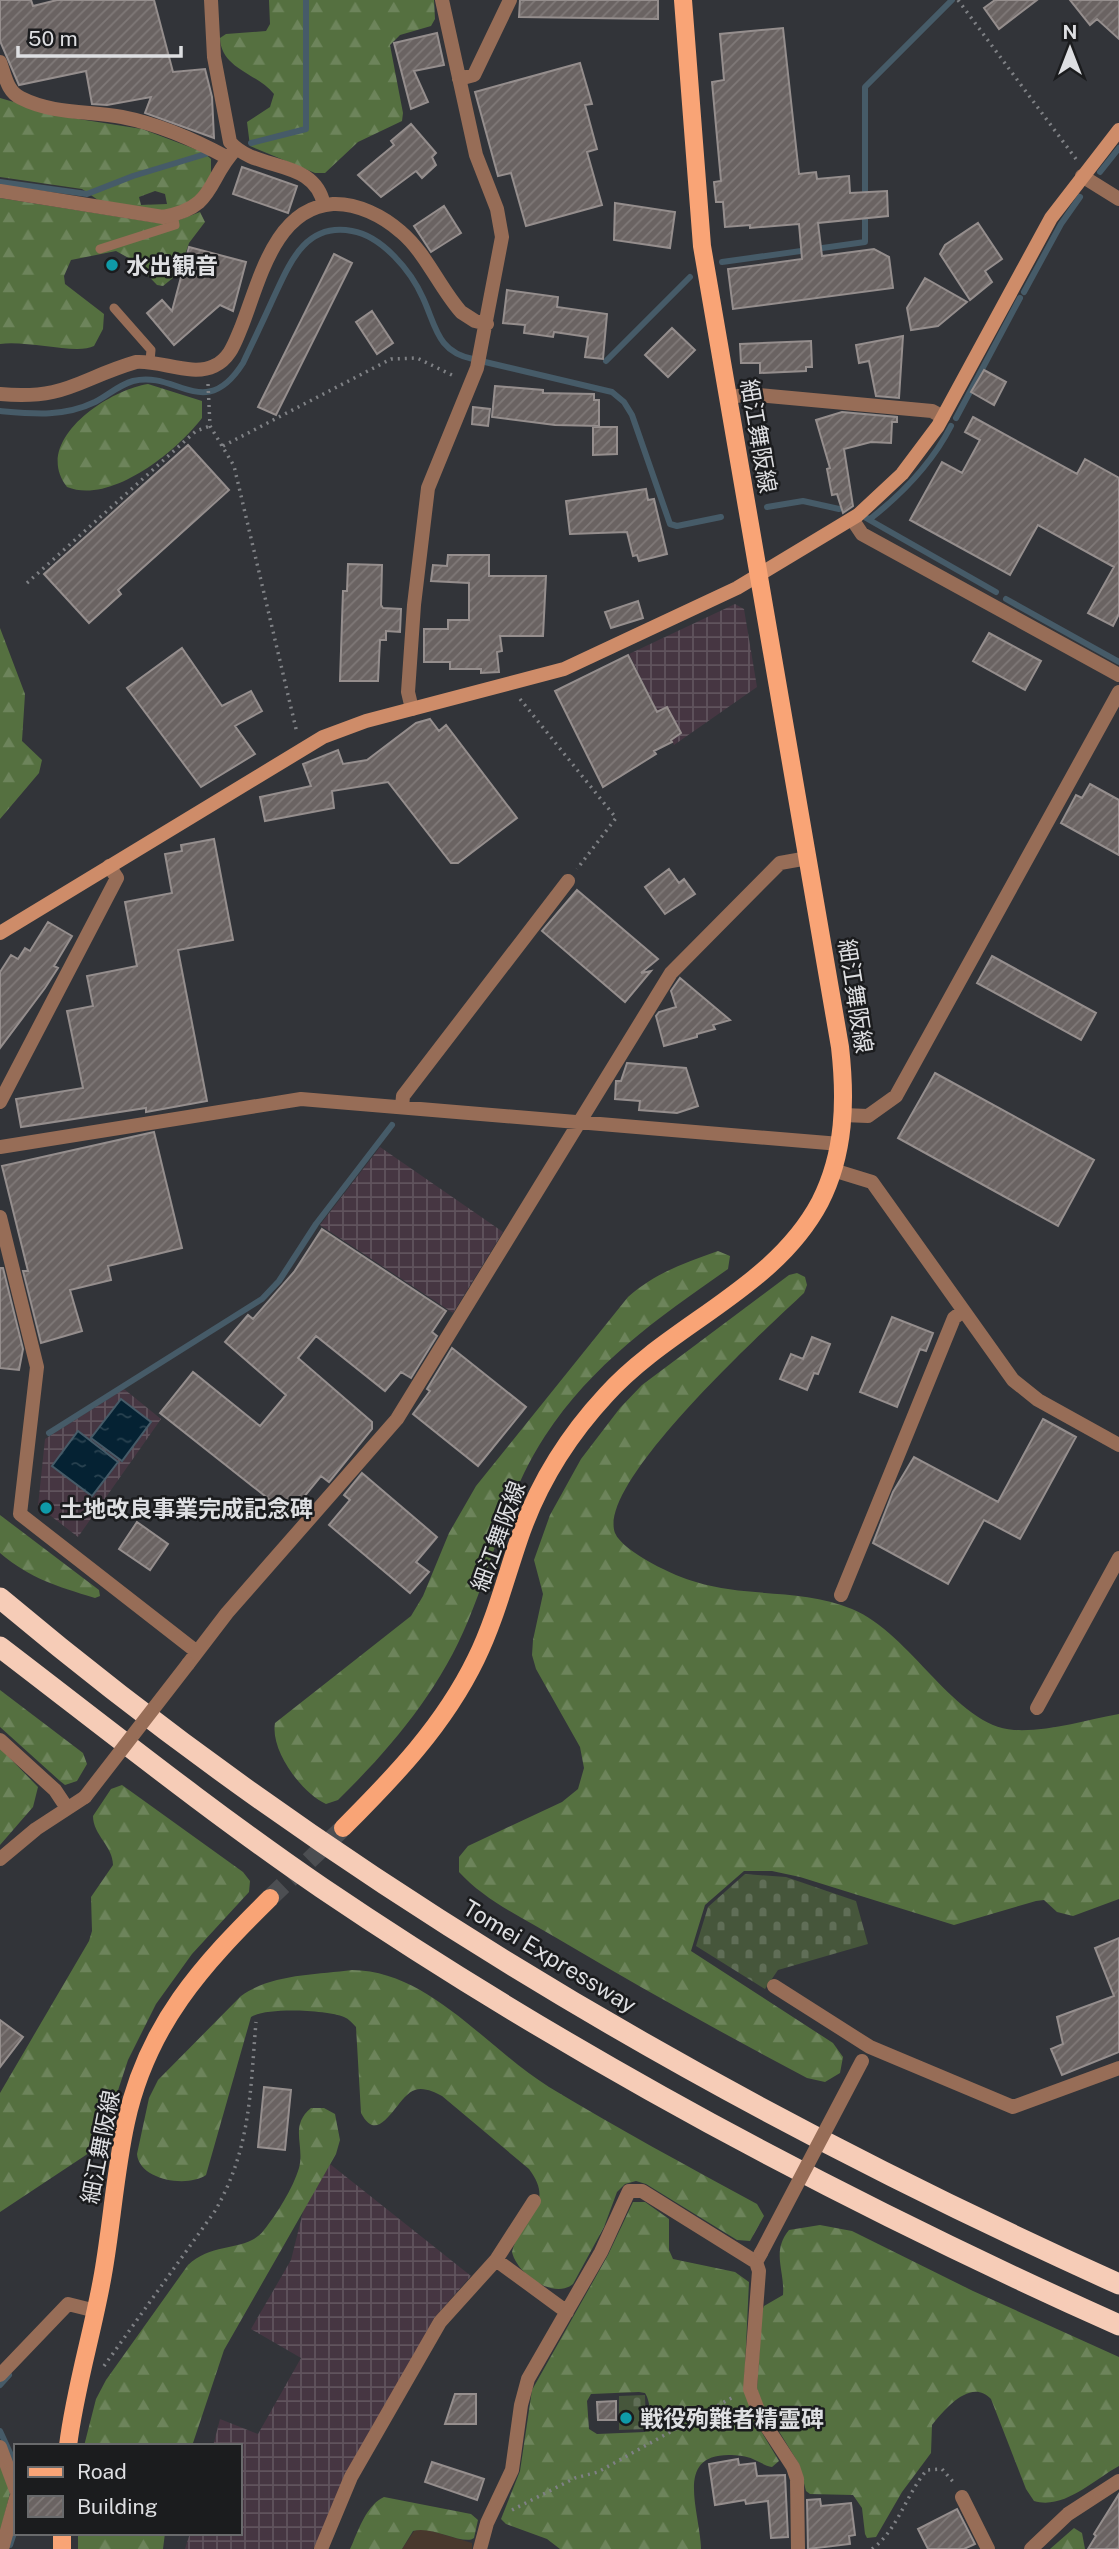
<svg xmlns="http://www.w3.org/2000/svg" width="1119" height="2549" font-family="'Public Sans','Noto Sans JP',sans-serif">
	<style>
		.commercial { fill: #48382d }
		.industrial { fill: url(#industrial-grid) }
		.forest { fill: url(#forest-firs); fill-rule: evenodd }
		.cemetery { fill: url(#cemetery-stones) }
		.water { fill: url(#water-ripples); stroke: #465b68; stroke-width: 2 }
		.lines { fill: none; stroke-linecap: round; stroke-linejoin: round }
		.stream { stroke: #465b68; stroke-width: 6 }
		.building { fill: url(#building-hatch); stroke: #958e8d; stroke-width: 2 }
		.primary-tunnel { stroke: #4c4e52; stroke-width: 18; stroke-dasharray: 18 9; stroke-linecap: butt }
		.path { stroke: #7f8185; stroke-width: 3.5; stroke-dasharray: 2 5; stroke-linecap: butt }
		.lane { stroke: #976d57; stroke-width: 9 }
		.street { stroke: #976d57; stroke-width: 14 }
		.secondary { stroke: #ce8c69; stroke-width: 14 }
		.primary { stroke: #f9a476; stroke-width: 18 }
		.highway { stroke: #f6ccb7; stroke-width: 21 }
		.street-bridge { stroke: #976d57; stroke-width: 14 }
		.culture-dot { fill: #0f9aa8; stroke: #1b1c1e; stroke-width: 2.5 }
		.labels { text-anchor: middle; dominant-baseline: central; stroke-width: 5; stroke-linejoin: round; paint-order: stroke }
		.poi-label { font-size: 23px; font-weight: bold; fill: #dedfe2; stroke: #1b1c1e; text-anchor: start }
		.street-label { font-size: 23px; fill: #dedfe2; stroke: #1b1c1e }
	</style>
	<defs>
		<pattern id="industrial-grid" width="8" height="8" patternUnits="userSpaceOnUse" patternTransform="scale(1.75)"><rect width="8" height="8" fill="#463642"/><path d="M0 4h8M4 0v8" fill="none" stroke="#60535d"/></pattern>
		<pattern id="forest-firs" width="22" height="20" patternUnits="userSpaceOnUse" patternTransform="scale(1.75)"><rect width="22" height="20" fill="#557040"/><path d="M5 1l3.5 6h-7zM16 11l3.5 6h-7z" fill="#6d845b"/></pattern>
		<pattern id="cemetery-stones" width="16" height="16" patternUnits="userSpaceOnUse" patternTransform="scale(1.75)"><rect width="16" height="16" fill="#46563b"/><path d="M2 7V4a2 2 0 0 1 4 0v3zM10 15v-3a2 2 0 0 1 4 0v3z" fill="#606e57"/></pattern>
		<pattern id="water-ripples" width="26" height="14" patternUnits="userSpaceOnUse" patternTransform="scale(1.75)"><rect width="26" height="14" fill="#052233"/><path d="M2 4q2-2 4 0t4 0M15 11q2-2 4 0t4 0" fill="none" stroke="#294250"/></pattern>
		<pattern id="building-hatch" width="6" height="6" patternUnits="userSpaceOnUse" patternTransform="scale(1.75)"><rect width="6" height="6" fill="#6a6362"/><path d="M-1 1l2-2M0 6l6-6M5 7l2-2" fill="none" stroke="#7f7978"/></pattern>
	</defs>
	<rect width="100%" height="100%" fill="#323439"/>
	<!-- commercial -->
	<path class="commercial" d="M422 2528 472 2543V2549H402L414 2531Z"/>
	<!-- industrial -->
	<path class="industrial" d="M735 604 744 609 757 687 674 745 629 654Z
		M380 1147 503 1232 453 1313 320 1225Z
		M124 1389 161 1419 78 1537 38 1506 45 1439Z
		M330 2164 471 2276 434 2318 313 2549H185L190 2533H240V2446H213L220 2419 258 2434 301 2358 251 2329 291 2260 304 2208Z"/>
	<!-- forest -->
	<path class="forest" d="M269 0H434L435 19 431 26 400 35 390 45 403 113 402 121 358 142 325 173H315L250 146 247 122 270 107 274 94C257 73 221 69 220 38L226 34 266 31 270 24Z
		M0 98 66 117 142 129 203 152 211 159V176L196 197 181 207 163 211 98 200 82 189 0 177ZM155 191 165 194 167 204 141 205 139 197Z
		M0 198 158 223 179 220 200 212 205 222 189 243 179 273 163 286 157 285 134 261 116 251 71 260 64 276 65 284 104 314 103 329 94 346C77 355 28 340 0 344Z
		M148 384 202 401V418C177 451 111 505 67 487 31 441 108 390 148 384Z
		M0 628 25 694 22 741 42 760 39 773 0 819Z
		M718 1251 730 1256 728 1269C659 1317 592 1364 545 1436 506 1496 495 1556 468 1621 439 1691 392 1747 338 1800L326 1804C302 1793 270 1751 275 1723L411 1616 423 1596 449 1533 476 1486 628 1297C655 1273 684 1263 718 1251Z
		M797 1273 805 1277 807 1285 804 1293C766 1329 596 1483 615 1533 623 1552 676 1577 696 1582 747 1598 802 1588 852 1609 911 1633 955 1726 1014 1730 1048 1732 1086 1720 1119 1714V1899L1073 1916 1057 1912 1044 1900 1036 1901 954 1925 800 1877 772 1871H744L705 1905 691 1951 833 2043 843 2057 840 2073 825 2082 807 2078C724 2034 641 1988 560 1940 527 1920 485 1901 459 1872V1857L468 1846 562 1802 578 1789 584 1768 580 1747 536 1669 532 1655 533 1640 543 1594 534 1560 550 1515 581 1459 620 1408 642 1385 789 1275Z
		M0 1515 99 1590 100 1596 95 1598C56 1586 31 1579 0 1553Z
		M0 1690 83 1753 87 1764 77 1781 65 1785 60 1781 0 1727Z
		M0 1748 38 1787 33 1807 0 1845Z
		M122 1785 243 1872 250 1881 249 1892 192 1954 156 2004 128 2060 101 2142 86 2155 0 2212V2093L89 1941 92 1931 91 1897 113 1865C113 1846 93 1835 93 1816L111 1789Z
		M352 1970C430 1971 486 2048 549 2087 617 2128 687 2166 757 2204L764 2216 750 2241 737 2240 646 2184 636 2181 625 2184 617 2192 604 2227 573 2284C554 2300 517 2274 512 2252 521 2217 557 2206 529 2169L442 2096C434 2092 424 2087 415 2090 397 2095 380 2149 361 2113L356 2027C352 2023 349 2019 344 2017 327 2010 266 2007 251 2017L206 2175C187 2188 139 2180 137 2154L149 2098 158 2080 241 1996C271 1974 315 1975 352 1970Z
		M311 2108H324L335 2114 340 2140 336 2154 224 2350 192 2446H84L96 2399 106 2380 188 2265C213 2241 248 2252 264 2230 277 2214 293 2188 299 2168 305 2145 289 2126 311 2108Z
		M633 2202H645L669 2219V2250L673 2259 735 2272 749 2282 744 2389 755 2421 779 2461 772 2467C762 2465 753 2457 742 2456 670 2447 700 2508 701 2549H560L547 2539 506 2524 501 2519 520 2471 532 2390 608 2255ZM639 2392 645 2393C651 2402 652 2423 645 2432L597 2434 589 2429 587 2401 591 2394Z
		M820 2225 852 2231 973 2291 1119 2357V2466C1093 2480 1064 2510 1034 2501L1026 2489 991 2399C971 2378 946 2408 932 2425L931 2453 902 2492 876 2537 867 2538 865 2534 862 2508 853 2495 810 2494 806 2491 799 2464 761 2402 757 2388 762 2311 764 2306 783 2295C785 2270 771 2252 789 2230Z
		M0 2463 10 2493 0 2533Z
		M384 2497 471 2514 478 2520 474 2538C464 2546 432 2525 413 2531L402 2549H350C358 2532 366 2505 384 2497Z
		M1074 2528 1082 2533 1085 2549H1050Z
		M78 2533H165L163 2549H78Z"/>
	<!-- cemetery -->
	<path class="cemetery" d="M745 1874 786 1877 856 1901 868 1944 778 1970 765 1989 696 1946 708 1907Z
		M645 2395 646 2429 619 2430V2396Z"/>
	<!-- water -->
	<path class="water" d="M121 1399 151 1422 122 1461 91 1438Z
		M78 1431 118 1462 92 1496 52 1466Z"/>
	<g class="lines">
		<!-- stream -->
		<path class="stream" d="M251 143 306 129V0
			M1100 172 1119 148
			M0 182 87 194 133 176 209 153
			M865 200V87L952 0
			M722 262 865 242V211
			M1024 292 1061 224 1080 197
			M606 361 690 277
			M485 362 612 392 624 402 632 415 670 524 677 526 721 517
			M0 411C34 414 64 417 95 402 108 395 119 385 133 381 177 370 205 423 243 363 253 342 263 321 272 301 289 265 304 222 352 231 382 236 411 271 423 298 436 326 437 352 473 359
			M956 418 1020 298
			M951 426C932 463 902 494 870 519L866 518 996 592
			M767 507 803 501 839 509
			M1006 599 1119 662
			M49 1433 262 1299 279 1281 316 1224 392 1125
			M0 2385 9 2375
			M0 2431 16 2466
			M10 2545 16 2527"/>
	</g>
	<!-- building -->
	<path class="building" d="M0 0H31L33 6 57 0H154L173 72 205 69 212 97 214 138 145 113 151 97 107 105 92 104 86 71 19 85 0 41Z
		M520 0H658V19L519 17Z
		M995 0H1037L999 29 984 8Z
		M1070 0H1119V39L1097 19 1090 25Z
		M783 28 799 174 816 172 817 179 849 176 850 193 887 191 888 216 818 223 822 256 874 249 889 257 893 288 733 309 728 269 802 259 799 224 750 228V225L725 227 723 202H716L714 182 721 181 712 82 724 80 720 34Z
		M437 33 444 65 414 71 428 102 411 109 394 43Z
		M580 63 592 104 585 105 597 149 587 152 602 205 526 226 511 173 498 176 475 92Z
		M411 124 436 153 432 157 436 165 422 178 416 171 381 197 358 175 394 145 391 141Z
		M242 167 297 186 288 213 233 194Z
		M615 203 675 212 670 248 614 240Z
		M444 206 461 233 431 252 414 226Z
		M978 223 1002 259 985 271 992 282 970 300 940 254 945 245Z
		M189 247 246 262 233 311 220 305 174 345 147 313 162 300 172 311Z
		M334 254 352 263 276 415 258 407Z
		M925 278 967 302 938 326 911 330 907 308Z
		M507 290 558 297 557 307 607 314 603 359 585 357 588 337 554 332 553 337 524 333 525 325 503 323Z
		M372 311 393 343 377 354 356 322Z
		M672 328 695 350 668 377 645 355Z
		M903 336 899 398 876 396 869 361 859 363 856 345Z
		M811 341 812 367H806V371L760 373V363H741L740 344Z
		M984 370 1006 382 994 405 971 392Z
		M495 386 543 390V393L594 394V400H599V426L555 425 492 417Z
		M473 407 490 409 488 426 472 424Z
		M842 412 897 417V422H892L891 443 871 442 844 449 853 506 843 513 837 494 832 495 827 469 830 468 816 420Z
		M973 417 1077 474 1085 459 1119 478V614L1113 626 1088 613 1114 567 1038 525 1010 575 910 520 942 462 962 473 980 440 965 432Z
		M593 427H617V454L593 455Z
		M188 445 229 490 118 590 121 594 89 623 44 574Z
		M646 489 648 500 654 499 667 554 639 561 637 555 633 556 627 532 570 534 566 501Z
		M448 555H489V576H546L543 636H500L502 651 497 652 499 672 481 673V669H450V662H424V629H448V620H469V583L431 581 433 565 447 566Z
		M348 564 382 565 381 605 383 608 401 609 400 632 386 631V640H380L378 681H340L343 591H347Z
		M638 601 643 618 611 628 605 612Z
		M989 633 1041 661 1025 690 973 661Z
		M182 648 222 706 251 691 262 711 235 726 255 754 201 787 127 688Z
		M628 655 657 712 667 707 681 733 671 740 672 742 654 751 656 754 603 787 555 691Z
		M430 719 439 731 446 725 517 818 458 863H451L388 782 332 791 334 808 265 821 260 797 311 786 303 764 338 750 343 764 367 760 416 723Z
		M1090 784 1119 800V855L1061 823 1076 795 1082 798Z
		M214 839 233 940 178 950 207 1101 146 1112V1108L21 1127 16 1099 83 1088 67 1011 93 1006 87 976 137 966 125 902 172 893 165 854 182 851 181 845Z
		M669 869 679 883 684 879 695 894 665 914 645 887Z
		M577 890 658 959 641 973 651 971 625 1002 542 931Z
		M48 922 72 936 54 966 58 968 45 988 0 1048V972L11 955 18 959 25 948 30 951Z
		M992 956 1096 1013 1081 1040 977 983Z
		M680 978 730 1020 713 1025 715 1029 697 1034V1037L664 1046 656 1016 659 1012 676 1007 671 991Z
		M627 1063 686 1068 698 1106 677 1113 639 1110 640 1101 615 1099 616 1081H621Z
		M935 1073 1094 1160 1058 1226 898 1138Z
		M154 1132 182 1248 108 1266 111 1280 70 1290 82 1331 41 1343 23 1271H28L2 1166Z
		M322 1229 446 1311 432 1332 437 1336 411 1378 401 1372 385 1391 316 1336 298 1358 372 1422V1429L329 1482 321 1476 289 1515 160 1413 193 1372 260 1426 286 1395 225 1342 248 1315 253 1319 294 1272Z
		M0 1268H3L23 1349 19 1370 0 1368Z
		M892 1317 933 1333 926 1351 920 1349 897 1407 860 1392Z
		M812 1337 830 1344 818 1374 814 1373 807 1390 780 1379 791 1354 803 1359Z
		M452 1348 526 1407 478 1466 413 1414 430 1391 427 1389Z
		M1043 1419 1076 1437 1020 1539 984 1520 948 1584 873 1543 893 1492 914 1457 998 1502Z
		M362 1473 437 1537 416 1562 429 1572 410 1593 329 1525 350 1500 344 1495Z
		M137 1522 168 1544 150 1570 119 1549Z
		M1119 1938V2052L1062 2075 1051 2049 1063 2044 1057 2017 1114 1996 1095 1948Z
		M0 2020 23 2037 0 2067Z
		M264 2087 291 2090 285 2150 258 2147Z
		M455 2394H476V2424H445Z
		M616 2401V2420H598L597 2402Z
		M738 2459 739 2465 755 2463 757 2476 785 2475 788 2537 771 2538 768 2501 746 2504 745 2500 715 2505 709 2464Z
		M432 2462 484 2479 477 2500 425 2482Z
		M1119 2494V2549H1088L1096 2536 1094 2534Z
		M820 2499 821 2506 851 2503 855 2535 849 2536 850 2544 808 2549 807 2500Z
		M957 2509 975 2544 964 2549H928L918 2529Z"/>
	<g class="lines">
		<!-- primary-tunnel -->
		<path class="primary-tunnel" d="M270 1898 343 1828"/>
		<!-- path -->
		<path class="path" d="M958 0 1076 159
			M208 384 210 426 234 466 297 733
			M223 446 391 359 417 358 454 376
			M27 583 196 431 210 426
			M520 699 616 818 577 869
			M104 2366 215 2211C251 2148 250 2093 256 2022
			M645 2420 673 2424 676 2428
			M512 2510 575 2478 598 2472 735 2396
			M872 2549C898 2530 906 2494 927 2470L942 2469 954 2483"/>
		<!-- lane -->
		<path class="lane" d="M100 249 175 225 173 215
			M114 308 151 350 150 361"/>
		<!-- street -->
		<path class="street" d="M211 0 214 57 230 142C257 173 314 157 324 205
			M0 62C5 75 7 92 21 98 52 114 89 111 122 117 158 124 195 140 228 158
			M459 79 474 75 510 0
			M1082 176 1119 199
			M0 191 163 217C217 207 206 180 236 149
			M0 394C67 400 78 379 136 362 160 360 192 377 214 366 230 359 235 342 241 328 259 283 274 208 333 204 357 203 383 216 401 232 426 253 439 287 461 312L475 321 487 324
			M728 398 747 394 932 411 943 417
			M852 519 862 534 1119 675
			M412 709 408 692 414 605 428 488 477 368 502 237 497 209 476 155 442 0
			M0 1102 117 878 109 866
			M402 1107 403 1096 568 881
			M843 1115 868 1116 896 1096 1119 692
			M0 1147 301 1099 840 1144
			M833 1170 872 1182 1013 1380 1038 1400 1119 1445
			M0 1217 37 1367 20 1514 197 1652
			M841 1595 954 1318 963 1311
			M188 1664 227 1613 397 1419 671 973 780 863 808 858
			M1037 1708 1119 1558
			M0 1740 55 1790 67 1808
			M0 1859 36 1829 85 1797
			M774 1986 870 2047 1013 2107 1119 2068
			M496 2260 567 2312
			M756 2262 759 2271 750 2389 761 2418 793 2467 797 2479 798 2549
			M0 2375 68 2304 96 2311
			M0 2447 16 2490
			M962 2497 988 2549
			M2 2549 16 2498
			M321 2549 351 2477 440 2322 496 2260 534 2201
			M480 2549 487 2523 512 2470 521 2405 528 2379 601 2252 629 2191H642L756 2262 761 2253
			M1031 2549 1068 2514 1119 2481"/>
		<!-- secondary -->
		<path class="secondary" d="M0 933 323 737 366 721 564 669 737 588 858 515 902 474 938 426 1051 218 1119 130"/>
		<!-- primary -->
		<path class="primary" d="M343 1828C395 1776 444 1725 476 1659 495 1620 505 1580 519 1539 537 1486 568 1436 606 1395 670 1324 774 1289 820 1202 845 1153 846 1100 840 1047L702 246 683 0
			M68 2446C75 2388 93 2332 103 2274 112 2223 115 2172 126 2122 147 2025 202 1965 270 1898
			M62 2549V2533"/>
		<!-- highway -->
		<path class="highway" d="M0 1598C336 1881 719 2104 1119 2284
			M0 1647C106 1728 211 1812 322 1888 573 2058 842 2201 1119 2325"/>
		<!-- street-bridge -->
		<path class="street-bridge" d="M85 1797 188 1664
			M761 2253 862 2061"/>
	</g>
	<!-- markers -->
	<g class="culture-dot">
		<circle cx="112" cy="265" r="7"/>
		<circle cx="46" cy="1508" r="7"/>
		<circle cx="626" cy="2418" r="7"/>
	</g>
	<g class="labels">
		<!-- poi labels -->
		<g class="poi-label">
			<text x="126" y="265">水出観音</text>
			<text x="60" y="1508">土地改良事業完成記念碑</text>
			<text x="640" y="2418">戦役殉難者精霊碑</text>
		</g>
		<!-- street labels -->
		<g class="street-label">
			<text transform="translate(759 436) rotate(80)">細江舞阪線</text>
			<text transform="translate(856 996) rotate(81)">細江舞阪線</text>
			<text transform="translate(498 1536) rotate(-70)">細江舞阪線</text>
			<text transform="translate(550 1956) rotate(31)">Tomei Expressway</text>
			<text transform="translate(100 2147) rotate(-79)">細江舞阪線</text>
		</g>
	</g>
	<!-- legend -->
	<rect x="14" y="2444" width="228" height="91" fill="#1b1c1e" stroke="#696a6c" stroke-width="2"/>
	<rect x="28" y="2467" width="35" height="10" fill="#f9a476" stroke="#696a6c" stroke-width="2"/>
	<text x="77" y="2479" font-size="21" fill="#dedfe2">Road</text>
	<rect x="28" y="2496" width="35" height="21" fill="url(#building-hatch)" stroke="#696a6c" stroke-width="2"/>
	<text x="77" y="2514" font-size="21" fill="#dedfe2">Building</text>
	<!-- north arrow -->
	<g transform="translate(1070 49)" stroke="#1b1c1e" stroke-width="5" paint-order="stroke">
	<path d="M0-5L12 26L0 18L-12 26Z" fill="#dedfe2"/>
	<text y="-10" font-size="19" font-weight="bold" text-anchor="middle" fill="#dedfe2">N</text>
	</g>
	<!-- scale -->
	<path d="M18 46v10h163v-10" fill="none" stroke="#dedfe2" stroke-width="3.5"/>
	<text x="28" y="46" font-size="21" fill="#dedfe2" stroke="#1b1c1e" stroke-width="5" paint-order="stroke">50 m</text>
</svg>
